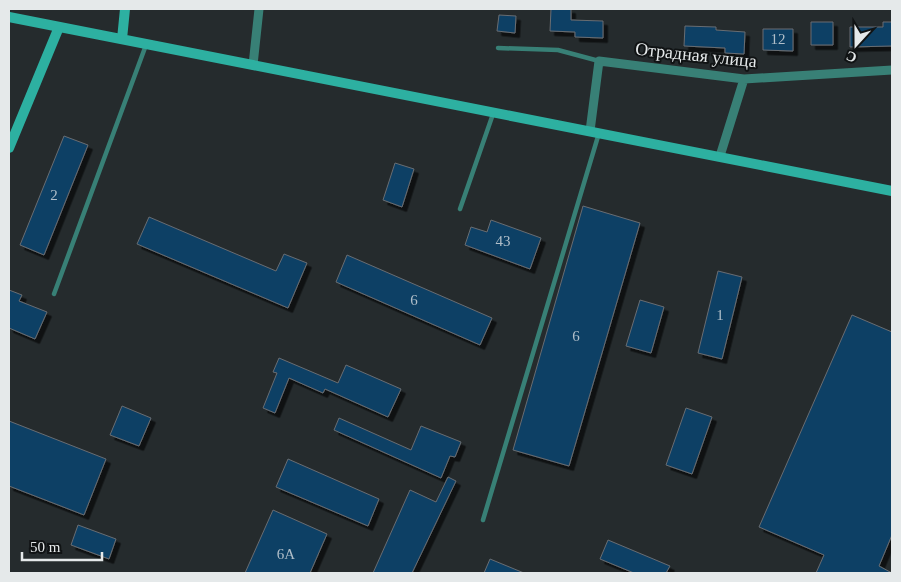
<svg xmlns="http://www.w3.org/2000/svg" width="901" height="582" font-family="'Times New Roman',serif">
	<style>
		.building { fill: #0f3f65; stroke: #686d72; filter: url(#shadow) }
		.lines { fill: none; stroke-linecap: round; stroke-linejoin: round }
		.lane { stroke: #388076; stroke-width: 4.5 }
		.street { stroke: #388076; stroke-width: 9 }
		.secondary { stroke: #2db0a1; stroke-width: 10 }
		.labels { text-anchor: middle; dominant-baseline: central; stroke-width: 4; stroke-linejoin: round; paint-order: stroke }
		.number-label { font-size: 15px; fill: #b0bec9 }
		.street-label { font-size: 18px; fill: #e5e9ea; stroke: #101314 }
	</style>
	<defs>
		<filter id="shadow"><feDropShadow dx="4.5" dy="4.5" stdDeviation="0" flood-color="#0009"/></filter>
	</defs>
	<rect width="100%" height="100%" fill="#252b2d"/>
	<!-- building -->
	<path class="building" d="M551 9H571V20L603 21V38L575 37V32L550 31Z
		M499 15 516 16 515 33 497 31Z
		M811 22H833V45H811Z
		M883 22H892V46L850 47V27H883Z
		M685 26 716 27V30L745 32 744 54 725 53V48L684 46Z
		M763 29H793V51L763 50Z
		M64 136 88 145 44 255 20 245Z
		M395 163 414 169 402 207 383 200Z
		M583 206 640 223 569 466 513 450Z
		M149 217 276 271 284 254 307 263 288 308 137 244Z
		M491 220 541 238 530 269 465 245 471 227 487 232Z
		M347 255 492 318 480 345 336 282Z
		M718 271 742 277 722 359 698 353Z
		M9 290 22 295 19 301 47 312 35 339 9 328Z
		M640 300 664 307 651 353 626 346Z
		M852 315 892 332V535L879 566 892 573H816L824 555 759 527Z
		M279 358 338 383 346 365 401 389 388 417 325 389 323 393 289 378 275 413 263 408 277 373 273 372Z
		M122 406 151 418 139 446 110 435Z
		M686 408 712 417 692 474 666 465Z
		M339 418 411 450 421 426 461 442 455 457 450 456 441 478 334 430Z
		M9 421 106 459 84 515 9 486Z
		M288 459 379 499 368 526 276 487Z
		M448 477 456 481 412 573H373L410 490 436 502Z
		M273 510 327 534 310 573H245Z
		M78 525 116 539 109 559 71 545Z
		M608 540 670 566 666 573H634L600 559Z
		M490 559 524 573H484Z"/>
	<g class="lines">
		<!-- lane -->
		<path class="lane" d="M498 48 558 50 599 61
			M460 209 493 114
			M54 294 146 45
			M483 520 599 133"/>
		<!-- street -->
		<path class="street" d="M253 65 259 9
			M590 131 599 61 744 79 892 70
			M720 156 744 79"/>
		<!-- secondary -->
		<path class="secondary" d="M9 17 892 191
			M122 39 125 9
			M9 148 59 27"/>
	</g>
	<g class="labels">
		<!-- number labels -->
		<g class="number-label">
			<text x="778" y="39">12</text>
			<text x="54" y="195">2</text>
			<text x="503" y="241">43</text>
			<text x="414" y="300">6</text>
			<text x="720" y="315">1</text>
			<text x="576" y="336">6</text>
			<text x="286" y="554">6А</text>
		</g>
		<!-- street labels -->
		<g class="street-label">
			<text transform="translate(696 55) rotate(6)">Отрадная улица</text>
		</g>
	</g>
	<!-- border -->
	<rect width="901" height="582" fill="none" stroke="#e5e9ea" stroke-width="20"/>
	<!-- north arrow -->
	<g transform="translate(856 45) rotate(201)" stroke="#101314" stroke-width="4" paint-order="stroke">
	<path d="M0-4L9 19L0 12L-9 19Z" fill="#e5e9ea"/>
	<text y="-8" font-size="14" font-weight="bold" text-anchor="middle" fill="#e5e9ea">С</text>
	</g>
	<!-- scale -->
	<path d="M22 552v8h80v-8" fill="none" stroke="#e5e9ea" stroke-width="2.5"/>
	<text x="30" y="552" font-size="15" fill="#e5e9ea" stroke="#101314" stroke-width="4" paint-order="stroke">50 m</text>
</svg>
